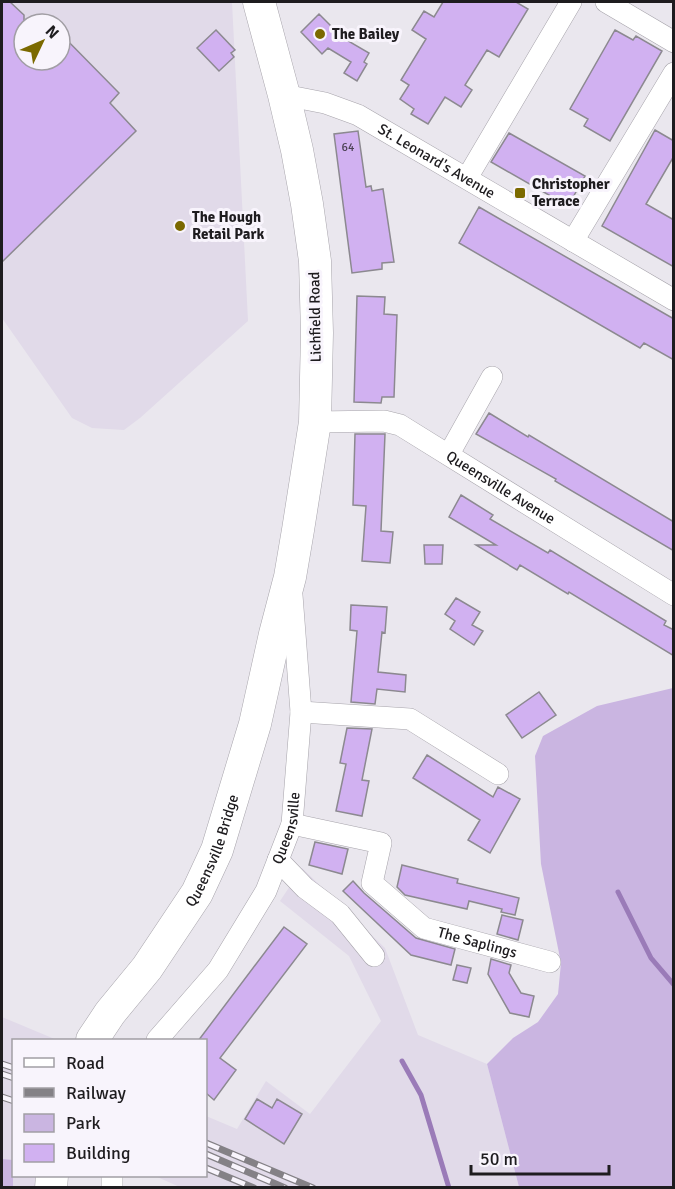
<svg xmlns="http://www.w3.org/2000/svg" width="675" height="1189" font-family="Signika,sans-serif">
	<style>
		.built { fill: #e1dae9; fill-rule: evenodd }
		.green { fill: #cab5e1 }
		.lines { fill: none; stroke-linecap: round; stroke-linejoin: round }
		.stream { stroke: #9a7bb8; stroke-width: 5 }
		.building { fill: #d1b1f1; stroke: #8c8990; stroke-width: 1.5 }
		.minor-casing { stroke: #a7a4ab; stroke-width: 22 }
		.highway-casing { stroke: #a7a4ab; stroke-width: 33 }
		.minor { stroke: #fff; stroke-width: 21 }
		.highway { stroke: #fff; stroke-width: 32 }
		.rail-casing { stroke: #848186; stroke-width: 7 }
		.rail { stroke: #f8f4fc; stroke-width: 4.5; stroke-dasharray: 14; stroke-linecap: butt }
		.poi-dot { fill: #7b6900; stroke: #f8f4fc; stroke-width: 2 }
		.labels { text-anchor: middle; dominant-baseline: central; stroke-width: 6; stroke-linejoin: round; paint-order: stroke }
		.number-label { font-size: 12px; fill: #4b4154 }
		.poi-label { font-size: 15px; font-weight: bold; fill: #1e1c1f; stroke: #f8f4fc; text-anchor: start }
		.street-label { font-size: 15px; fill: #1e1c1f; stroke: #f8f4fc }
	</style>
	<rect width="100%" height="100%" fill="#eae7ee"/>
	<!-- built -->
	<path class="built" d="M2 2H232L248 321 140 418 124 430 92 428 72 418 2 318ZM24 24H60V60H24Z
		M302 868 385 948 418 1035 487 1064 519 1187 182 1188 155 1176H206V1116L237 1129 266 1081 310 1114 381 1021 349 956 280 901Z
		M2 1017 57 1040H14V1176H41V1187H2Z"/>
	<!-- green -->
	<path class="green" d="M673 688V1187H519L487 1064 513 1038 538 1022 558 994 561 963 541 864 535 756 543 736 597 706Z
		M2 1159 13 1160V1187H2Z"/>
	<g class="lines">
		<!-- stream -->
		<path class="stream" d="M618 892 651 958 674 985
			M402 1061 421 1095 449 1188"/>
	</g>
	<!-- building -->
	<path class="building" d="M2 2H10L24 15V60H60V33L119 93 110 103 136 131 2 262Z
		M443 2H516L528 9 499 57 487 50 465 85 472 90 461 107 445 97 428 124 411 114 414 109 400 99 409 85 401 80 426 39 412 30 424 11 434 17Z
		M319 14 343 38 369 53 364 62 367 64 357 81 344 73 351 62 328 48 322 54 301 32Z
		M216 30 235 50 231 53 234 57 219 71 197 48Z
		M615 30 633 40 636 36 662 51 610 141 584 126 588 119 570 109Z
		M655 130 674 141V156L646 204 674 220V267L602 226Z
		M358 131 366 187 371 186 372 191 383 189 394 262 382 263V269L352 273 334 134Z
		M509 133 585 176 568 206 491 162Z
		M479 207 674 319V360L644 343 640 348 459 243Z
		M357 296 385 297 384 314 397 315 394 397H382L381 403 354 402Z
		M489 413 528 437 529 435 674 522V551L555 481 556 479 476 434Z
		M355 434H385L381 531 393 532 390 563 362 561 366 506 353 505Z
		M461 495 493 515 490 519 548 553 550 550 666 621 664 625 674 630V656L569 592 568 594 520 565 517 570 476 545H496L449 517Z
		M424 545H443L442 564H425Z
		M456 598 480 612 472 625 483 631 474 645 450 629 455 621 445 614Z
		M351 605 387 607 385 633 382 632 378 672 406 675 405 692 377 689 375 704 351 702 357 631 350 630Z
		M539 692 556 715 522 738 506 715Z
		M347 728 372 729 362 780 369 781 362 816 336 811 346 764 340 763Z
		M427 755 493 797 498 787 520 799 490 853 468 840 480 820 413 778Z
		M315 842 348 849 342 874 309 865Z
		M402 865 458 879 457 883 519 898 515 915 501 912 502 909 469 901 467 909 405 895 397 887Z
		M353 881 364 893 416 938 455 949 451 965 411 955 343 891Z
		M502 915 523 920 518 940 497 934Z
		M284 927 307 944 220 1058 236 1070 214 1100 206 1093V1041H198Z
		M491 959 511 965 509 973 521 993 534 996 529 1017 510 1013 488 974Z
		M457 965 471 968 467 983 453 980Z
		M257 1099 272 1108 277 1099 302 1114 284 1144 245 1119Z"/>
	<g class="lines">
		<defs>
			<g id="minor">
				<path d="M606 2 674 42"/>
				<path id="s1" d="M284 95 325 103 358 115 674 300"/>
				<path d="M467 178 571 2"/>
				<path d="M573 241 674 73"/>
				<path id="s2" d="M315 422 384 421 400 425 674 595"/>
				<path d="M449 454 492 377"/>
				<path d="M301 712 410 719 498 774"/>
				<path id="s3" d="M292 824 381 843 372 883 424 928 550 962"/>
				<path d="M278 860 305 888 340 914 374 956"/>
				<path id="s4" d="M157 1040 218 970 266 891 292 824 301 712 292 595"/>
				<path d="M112 1176V1188"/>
			</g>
			<g id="highway">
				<path id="s5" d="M92 1040 110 1013 147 968 197 893 217 850 255 724 275 634 290 577 298 530 315 422 317 333 315 261 307 204 297 150 284 95 259 2"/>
				<path d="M51 1188 52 1176"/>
			</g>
		</defs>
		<!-- minor casing -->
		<use href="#minor" class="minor-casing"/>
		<!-- highway casing -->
		<use href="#highway" class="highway-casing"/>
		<!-- minor -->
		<use href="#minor" class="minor"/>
		<!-- highway -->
		<use href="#highway" class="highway"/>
		<defs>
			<path id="rail" d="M2 1064 14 1068
				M2 1074 14 1078
				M2 1097 14 1101
				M206 1143 313 1188
				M206 1154 285 1188
				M206 1168 254 1188"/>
		</defs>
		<!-- rail casing -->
		<use href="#rail" class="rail-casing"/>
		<!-- rail -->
		<use href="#rail" class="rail"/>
	</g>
	<!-- markers -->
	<g class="poi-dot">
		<circle cx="320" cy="34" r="6"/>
		<rect x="514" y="187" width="12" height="12" rx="3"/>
		<circle cx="180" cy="226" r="6"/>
	</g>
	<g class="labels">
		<!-- number labels -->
		<g class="number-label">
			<text x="348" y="147">64</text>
		</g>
		<!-- poi labels -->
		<g class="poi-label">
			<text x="332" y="34">The Bailey</text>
			<text x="532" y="184">Christopher<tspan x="532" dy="17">Terrace</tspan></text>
			<text x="192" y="217">The Hough<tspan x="192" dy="17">Retail Park</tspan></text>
		</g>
		<!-- street labels -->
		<g class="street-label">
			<text stroke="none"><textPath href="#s1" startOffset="168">St. Leonard's Avenue</textPath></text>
			<text transform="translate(315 317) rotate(-91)">Lichfield Road</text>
			<text stroke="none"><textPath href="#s2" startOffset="204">Queensville Avenue</textPath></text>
			<text stroke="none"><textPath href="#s4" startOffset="252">Queensville</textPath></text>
			<text stroke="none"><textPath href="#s5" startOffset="226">Queensville Bridge</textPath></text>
			<text stroke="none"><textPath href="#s3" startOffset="256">The Saplings</textPath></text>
		</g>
	</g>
	<!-- border -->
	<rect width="675" height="1189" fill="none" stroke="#1e1c1f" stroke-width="6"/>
	<!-- legend -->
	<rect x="12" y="1039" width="195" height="138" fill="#f8f4fc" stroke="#a19ea4" stroke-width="1.5"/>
	<rect x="24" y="1058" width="30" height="9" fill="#ffffff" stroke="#a19ea4" stroke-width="1.5"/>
	<text x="66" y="1069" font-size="18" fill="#1e1c1f">Road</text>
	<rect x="24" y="1088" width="30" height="9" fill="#848186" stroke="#a19ea4" stroke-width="1.5"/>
	<text x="66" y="1099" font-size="18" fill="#1e1c1f">Railway</text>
	<rect x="24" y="1114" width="30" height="18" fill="#cab5e1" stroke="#a19ea4" stroke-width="1.5"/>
	<text x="66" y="1129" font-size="18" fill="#1e1c1f">Park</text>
	<rect x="24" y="1144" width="30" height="18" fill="#d1b1f1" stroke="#a19ea4" stroke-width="1.5"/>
	<text x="66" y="1159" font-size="18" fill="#1e1c1f">Building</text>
	<!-- north arrow -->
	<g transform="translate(42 42) rotate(46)"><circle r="28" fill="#f8f4fc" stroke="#a19ea4" stroke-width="1.5"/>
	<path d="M0-4.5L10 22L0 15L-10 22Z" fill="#7b6900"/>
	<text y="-9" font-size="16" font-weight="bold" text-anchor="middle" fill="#1e1c1f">N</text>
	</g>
	<!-- scale -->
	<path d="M471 1165v9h138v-9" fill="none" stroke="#1e1c1f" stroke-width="3"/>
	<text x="480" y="1165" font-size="18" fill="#1e1c1f" stroke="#f8f4fc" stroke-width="4.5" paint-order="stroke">50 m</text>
</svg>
